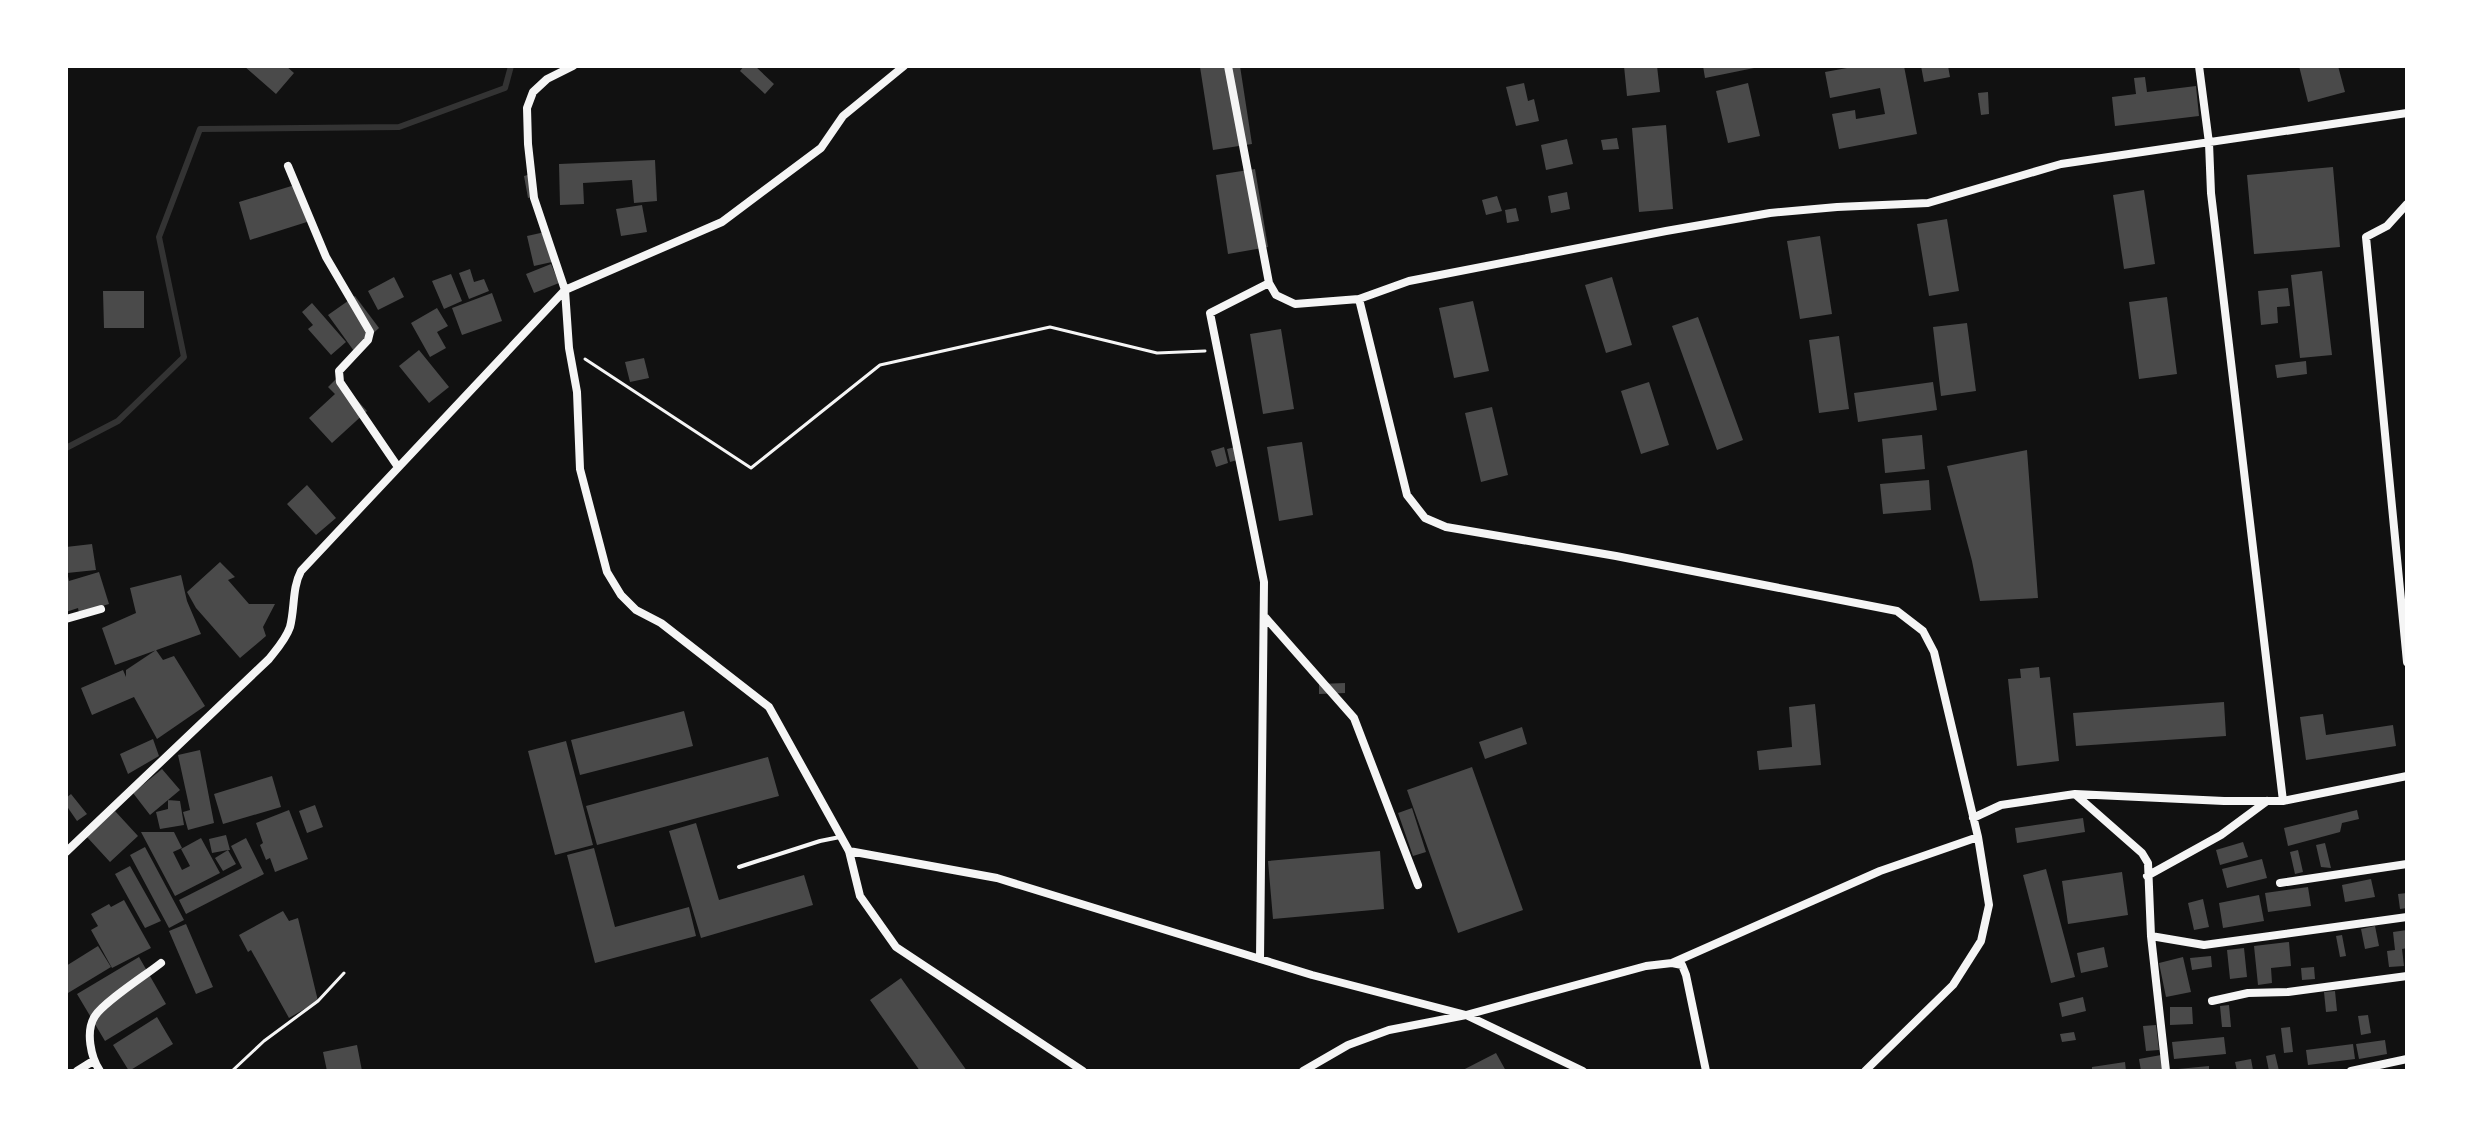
<svg xmlns="http://www.w3.org/2000/svg" width="2473" height="1137" font-family="'Public Sans',sans-serif">
	<style>
		.lines { fill: none; stroke-linecap: round; stroke-linejoin: round }
		.stream { stroke: #333; stroke-width: 6 }
		.building { fill: #4a4a4a }
		.path { stroke: #f5f5f5; stroke-width: 3 }
		.service { stroke: #f5f5f5; stroke-width: 4 }
		.minor { stroke: #f5f5f5; stroke-width: 8 }
	</style>
	<rect width="100%" height="100%" fill="#111"/>
	<g class="lines">
		<!-- stream -->
		<path class="stream" d="M66 448 118 421 184 357 159 237 200 129 399 127 505 88 511 66"/>
	</g>
	<!-- building -->
	<path class="building" d="M244 66H286L294 73 276 94Z
		M744 66H755L774 84 765 94 740 71Z
		M1208 66H1240L1252 144 1213 150 1200 67Z
		M1624 66H1657L1660 92 1627 96Z
		M1703 66H1758L1759 67 1705 78Z
		M1858 66H1904L1917 134 1839 149 1832 114 1855 110 1856 119 1885 114 1880 88 1830 98 1825 72Z
		M1921 66H1948L1950 77 1924 82Z
		M2299 66H2338L2345 92 2308 102Z
		M2145 77 2147 92 2196 86 2199 116 2115 126 2112 97 2136 94 2134 78Z
		M1524 83 1528 101 1534 99 1539 121 1516 126 1506 87Z
		M1748 83 1760 136 1728 143 1716 91Z
		M1988 92 1989 114 1981 115 1978 93Z
		M1666 125 1673 209 1639 212 1632 128Z
		M1617 138 1619 149 1603 150 1601 140Z
		M1567 139 1573 164 1546 170 1541 145Z
		M655 160 657 201 634 203 632 180 583 183 584 204 560 205 559 164Z
		M2333 167 2340 247 2254 254 2247 175Z
		M1255 169 1268 247 1228 254 1216 175Z
		M531 174 536 196 528 198 524 176Z
		M298 184 310 221 250 240 239 202Z
		M2144 190 2155 264 2124 269 2113 195Z
		M1567 192 1570 209 1551 213 1548 196Z
		M1497 196 1502 211 1486 215 1482 200Z
		M642 205 647 232 621 236 616 209Z
		M1516 208 1519 221 1507 223 1505 210Z
		M1947 219 1959 291 1929 296 1917 224Z
		M545 232 552 262 534 266 527 236Z
		M1820 236 1832 314 1800 319 1787 241Z
		M551 264 559 283 534 293 526 274Z
		M470 269 474 282 484 279 489 291 469 299 459 273Z
		M2322 271 2332 355 2300 358 2291 275Z
		M451 274 462 301 444 309 432 281Z
		M394 277 404 297 378 310 368 291Z
		M1612 277 1632 345 1606 353 1585 285Z
		M2288 288 2290 306 2277 307 2278 323 2261 325 2258 291Z
		M103 291H144V328H104Z
		M492 293 502 321 462 335 452 308Z
		M355 296 379 328 354 351 328 315Z
		M2167 297 2177 374 2139 379 2129 302Z
		M1473 301 1489 371 1454 378 1439 308Z
		M312 303 346 342 331 355 308 329 313 325 302 312Z
		M437 308 448 326 437 332 446 348 430 357 411 323Z
		M1698 317 1743 440 1717 450 1672 326Z
		M1967 323 1976 391 1941 396 1933 327Z
		M1281 329 1294 409 1263 414 1250 334Z
		M1839 336 1849 409 1819 413 1809 340Z
		M419 350 449 387 429 403 399 366Z
		M644 358 649 378 630 382 625 362Z
		M2306 361 2307 374 2277 378 2275 365Z
		M337 378 367 411 332 443 309 418 335 394 328 387Z
		M1649 382 1669 445 1641 454 1621 391Z
		M1933 382 1937 410 1858 422 1854 393Z
		M1492 407 1508 475 1481 482 1465 413Z
		M1922 435 1925 469 1885 473 1882 439Z
		M1302 442 1313 515 1279 521 1267 447Z
		M1239 446 1241 459 1230 462 1227 449Z
		M1224 447 1228 463 1216 467 1211 451Z
		M2027 450 2038 598 1980 601 1972 561 1947 466Z
		M1929 480 1931 510 1883 514 1880 484Z
		M307 485 336 518 316 535 287 504Z
		M92 544 96 570 67 573 66 547Z
		M220 562 235 577 228 580 249 604H275L263 627 266 636 240 658 196 608 187 592Z
		M67 572 69 581 99 572 109 604 79 613 78 608 66 612Z
		M181 575 187 601 201 634 115 665 102 628 136 613 130 588Z
		M156 650 163 660 174 656 205 706 157 739 134 697 92 715 81 688 123 670 126 677V670Z
		M2039 667 2040 678 2050 677 2059 761 2017 766 2008 679 2021 678 2020 669Z
		M1345 683V693L1319 694V684Z
		M2224 702 2226 736 2076 746 2073 713Z
		M1815 704 1821 765 1759 770 1757 751 1792 747 1789 707Z
		M684 711 693 746 580 775 571 740Z
		M2323 714 2326 735 2393 725 2396 746 2306 760 2300 717Z
		M1522 727 1527 744 1485 759 1479 742Z
		M153 739 159 756 128 774 120 754Z
		M566 741 593 845 555 855 528 751Z
		M200 750 214 823 188 830 183 812 190 810 178 755Z
		M768 757 779 796 597 845 586 806Z
		M1472 767 1523 910 1458 933 1407 790Z
		M162 769 180 790 150 815 133 793Z
		M272 776 281 807 223 824 214 794Z
		M71 794 87 814 77 821 66 805V798Z
		M168 800 180 801 184 825 160 829 156 812 168 809Z
		M315 805 323 827 307 833 299 811Z
		M1412 808 1426 852 1413 856 1398 813Z
		M289 810 308 859 275 872 270 858 266 860 260 845 263 843 256 823Z
		M2357 810 2359 819 2342 823 2340 832 2288 846 2284 828Z
		M115 811 138 836 110 862 87 837Z
		M2083 818 2085 832 2017 843 2015 828Z
		M696 823 719 900 804 875 813 905 701 938 669 831Z
		M141 832H174L182 848 173 852 182 870 190 866 181 849 201 838 220 873 175 896Z
		M226 835 230 850H228L236 864 223 871 215 858 228 850 212 853 209 839Z
		M246 838 264 874 186 914 179 900 242 868 231 846Z
		M2243 842 2248 857 2220 865 2216 850Z
		M2325 843 2331 868 2321 867 2316 845Z
		M145 847 184 920 169 928 130 855Z
		M594 848 615 927 689 907 696 936 595 963 567 855Z
		M2298 850 2303 872 2295 874 2290 852Z
		M1380 851 1384 909 1273 919 1268 861Z
		M2262 859 2267 878 2227 888 2222 869Z
		M130 866 161 921 145 928 115 874Z
		M2046 869 2075 977 2051 983 2023 875Z
		M2122 872 2128 915 2068 924 2062 881Z
		M2371 879 2375 897 2345 902 2342 885Z
		M2308 887 2311 906 2268 912 2265 893Z
		M2407 893V908L2400 909 2398 894Z
		M2259 895 2264 921 2223 928 2219 903Z
		M2203 899 2209 927 2194 930 2188 903Z
		M124 900 151 948 112 968 91 930 98 926 91 914 109 904 111 907Z
		M283 911 289 921 298 918 318 1001 289 1018 251 950 248 952 239 935Z
		M186 924 213 987 196 994 169 931Z
		M2375 926 2379 946 2365 949 2361 929Z
		M2407 930V948L2402 949 2404 966 2389 967 2387 951 2395 950 2393 932Z
		M2342 935 2346 956 2340 957 2336 936Z
		M2289 942 2291 966 2271 968 2272 983 2258 985 2254 946Z
		M98 946 111 967 68 993 66 966Z
		M2104 947 2108 967 2081 973 2077 953Z
		M2244 948 2247 977 2230 979 2227 950Z
		M2211 956 2212 967 2192 970 2190 958Z
		M139 957 166 1004 105 1041 77 994Z
		M2183 957 2191 992 2166 997 2159 963Z
		M2314 967 2315 979 2302 980 2301 968Z
		M901 978 967 1071H920L870 1000Z
		M2335 991 2337 1011 2326 1012 2324 992Z
		M2083 997 2086 1011 2062 1017 2059 1003Z
		M2229 1005 2231 1027H2222L2220 1006Z
		M2170 1007H2192L2193 1024 2170 1025Z
		M2368 1015 2371 1033 2361 1035 2358 1016Z
		M157 1017 173 1044 129 1071 113 1045Z
		M2156 1025 2159 1050 2146 1051 2143 1026Z
		M2290 1027 2293 1052 2284 1053 2281 1028Z
		M2074 1032 2076 1040 2062 1042 2060 1034Z
		M2224 1037 2226 1054 2174 1059 2172 1042Z
		M2385 1040 2387 1054 2359 1059 2356 1044Z
		M2353 1044 2355 1059 2308 1065 2306 1050Z
		M357 1045 362 1071H327L323 1052Z
		M1496 1053 1506 1071H1461Z
		M2275 1054 2279 1071H2269L2266 1056Z
		M2161 1055 2164 1071H2141L2139 1059Z
		M2251 1059 2253 1070 2237 1071 2235 1062Z
		M2125 1062 2126 1071H2092V1067Z
		M2209 1066V1071H2178V1069Z"/>
	<g class="lines">
		<!-- path -->
		<path class="path" d="M585 359 751 468 880 365 1050 327 1157 353 1205 351
			M232 1071 264 1041 318 1001 344 973"/>
		<!-- service -->
		<path class="service" d="M739 867 820 841 840 837"/>
		<!-- minor -->
		<path class="minor" d="M573 66 547 79 533 92 527 108 528 144 534 198 565 290 569 348 577 392 580 469 607 572 621 595 636 610 661 623 769 707 849 851 860 896 896 947 1083 1071
			M1228 66 1269 283 1276 295 1295 304 1359 299 1409 281 1666 231 1770 213 1837 207 1928 203 2061 164 2407 113
			M2199 66 2209 143 2211 193 2283 801
			M288 166 326 257 370 332 368 340 339 371 340 382 398 467
			M2407 204 2387 226 2366 237 2407 662
			M1359 299 1407 495 1425 518 1446 527 1616 556 1897 611 1923 631 1934 652 1978 837 1989 905 1981 941 1953 985 1865 1071
			M1264 616 1354 718 1418 885
			M66 619 101 609
			M2076 795 2142 853 2148 863 2151 936 2166 1071
			M1973 818 2001 805 2075 794 2224 801H2283L2407 776
			M849 851 997 878 1312 975 1466 1015 1583 1071
			M66 852 269 659C277 649 286 639 290 627 295 608 292 588 301 571L565 290 722 222 821 148 843 116 904 66
			M2147 876 2221 835 2267 801
			M2280 883 2407 864
			M2151 936 2204 945 2407 917
			M1260 959 1264 582 1210 313 1269 283
			M1672 963 1880 871 1978 837
			M2212 1001 2248 993 2288 992 2407 976
			M77 1071 93 1061
			M100 1071C91 1058 85 1031 95 1016 105 1001 146 975 161 963
			M1303 1071 1348 1045 1389 1030 1466 1015 1646 966 1672 963 1682 965 1686 975 1706 1071
			M2351 1071 2407 1059"/>
	</g>
	<!-- border -->
	<rect width="2473" height="1137" fill="none" stroke="#ffffff" stroke-width="136"/>
</svg>
